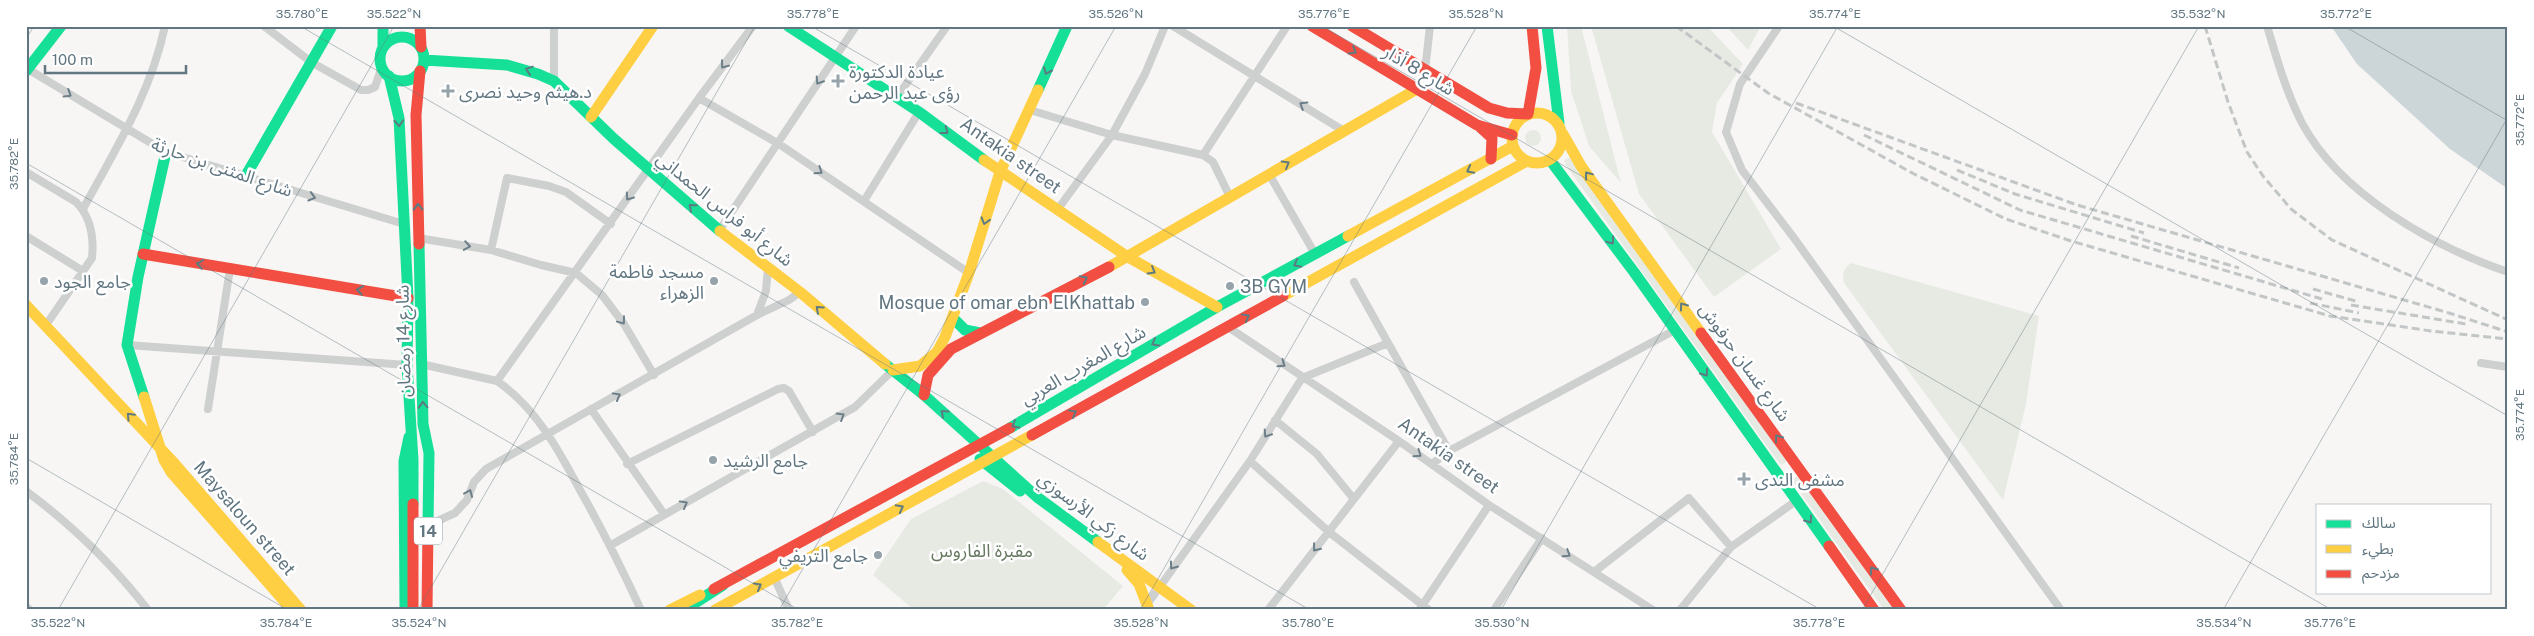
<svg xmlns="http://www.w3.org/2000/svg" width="2534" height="636" font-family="'Public Sans','Noto Sans Arabic',sans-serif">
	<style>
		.green { fill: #e7eae3 }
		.water { fill: #ccd6d8 }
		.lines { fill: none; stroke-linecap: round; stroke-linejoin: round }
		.street { stroke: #ced0d0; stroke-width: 8 }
		.fast { stroke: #16e098; stroke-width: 11 }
		.slow { stroke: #ffcf43; stroke-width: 11 }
		.jam { stroke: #f24e42; stroke-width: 11 }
		.rail { stroke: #c3c6c6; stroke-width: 3; stroke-dasharray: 8 4; stroke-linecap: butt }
		.oneway { stroke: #5d7b82 }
		.oneway2 { stroke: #6c7f89 }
		.ticks { fill: none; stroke: #617681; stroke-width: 1; stroke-opacity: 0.45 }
		.poi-dot { fill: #96a3aa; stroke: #fff; stroke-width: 2 }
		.labels { text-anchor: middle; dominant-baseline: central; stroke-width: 5; stroke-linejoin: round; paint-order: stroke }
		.shield { fill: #fff; stroke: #909fa7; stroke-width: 1 }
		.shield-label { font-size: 16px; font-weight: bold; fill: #617681 }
		.street-label { font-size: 18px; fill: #617681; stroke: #fff }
		.poi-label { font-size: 18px; fill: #617681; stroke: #fff; text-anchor: start }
		.park-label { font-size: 18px; fill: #677961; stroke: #fff }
		.neatline { fill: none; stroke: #617681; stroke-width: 2 }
		.ticks-label { font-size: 12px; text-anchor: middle; fill: #617681 }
	</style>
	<rect width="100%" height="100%" fill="#f7f6f5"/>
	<!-- green -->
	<path class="green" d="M1567 26H1581L1621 183 1589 146 1571 91Z
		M1591 26H1707L1743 64 1717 103 1712 132 1781 249 1714 297 1639 194Z
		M1726 26H1761L1748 50Z
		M1525 138a8 8 0 1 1 16 0a8 8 0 1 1-16 0Z
		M1570 157 1786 460V462L1782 465 1779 463 1565 164 1564 160Z
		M1851 263 2039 316 2026 404 2003 500 1844 283C1842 274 1843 269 1851 263Z
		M1797 476 1894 610H1884L1792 481Z
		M983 481 1003 489 1123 586 1103 610H914L873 575 911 519Z"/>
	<!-- water -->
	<path class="water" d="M2331 26H2508V189L2450 149 2357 64Z"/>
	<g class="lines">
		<!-- street -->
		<path class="street" d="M264 26 311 62 361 90H368L375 87 382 66
			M1173 26 1344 131
			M1779 26 1740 84 1726 132 1742 170 1794 238 2061 610
			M2267 26C2277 59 2286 92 2302 123 2340 194 2434 247 2508 272
			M26 68 166 152 404 224
			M1425 71 1430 26
			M554 81V26
			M897 97 947 26
			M699 98 779 144 969 273
			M1030 110 1112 135 1203 155 1213 162 1230 197
			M1203 155 1287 26
			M26 172 76 202C91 217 94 238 92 258L46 325
			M1269 174 1315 254
			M864 201 919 112
			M83 209C115 150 151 93 165 26
			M1058 209 1112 135 1145 74 1165 26
			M719 231 856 26
			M26 236 83 271
			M418 238 491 250 541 265 576 273 602 295 624 324 654 375
			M491 250 507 178 549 186 566 192 611 224
			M757 315 766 291 768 267
			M1228 327 1399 441 1489 505 1653 610
			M1388 343 1449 451
			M127 345 407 365
			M2481 363 2508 367
			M421 364 497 381
			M208 409 230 269
			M591 409 664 514
			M1275 420 1317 454 1353 498
			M1250 461 1329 532 1429 610
			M627 464 778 389 784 388 789 391 813 432
			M1432 464 1449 451 1675 330
			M26 491C72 525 113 565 148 610
			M433 523 455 513 467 500 474 482 486 469 757 315 789 300 800 292
			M611 545 855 407 893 370
			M1594 572 1689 498 1731 547
			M774 577 789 610
			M26 606 30 610
			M1146 606 1250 461 1302 378 1388 343 1354 282
			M1420 609 1489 505
			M641 610C622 569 602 529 580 490 558 449 536 408 497 381L699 98 753 26
			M1268 610 1399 441
			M1494 610 1542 538
			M1680 610 1731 547 1796 501"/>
		<!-- fast -->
		<path class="fast" d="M383 26V48
			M788 26 919 112 984 160
			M1547 26 1559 123
			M380 59a22 22 0 1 1 44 0a22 22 0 1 1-44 0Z
			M424 60 507 65 538 74 554 81 614 139 720 231
			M26 71 61 26
			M389 76 399 118 408 298 407 365 413 460V504
			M1038 90 1067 26
			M1550 160 1634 272 1829 546
			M245 177 332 26
			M419 244 423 424 429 453 428 526
			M953 318 965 330 980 333
			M885 364 924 395 1037 497 1098 542
			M144 397 127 345 138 277 166 152
			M1010 428 1217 307 1348 236
			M980 459 1020 491
			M405 610 404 461 409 437
			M684 610 723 585"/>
		<!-- slow -->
		<path class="slow" d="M1512 138a25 25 0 1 1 50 0a25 25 0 1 1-50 0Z
			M591 117 653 26
			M1563 134 1581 166 1701 333
			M984 160 1128 257 1217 307
			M720 231 800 292 885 364
			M1348 236 1513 146
			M1109 267 1417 89
			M1283 296 1527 161
			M26 305 175 464 301 610
			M893 370 920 366 937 352 945 337 969 273 1000 172 1038 90
			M144 397 164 460 171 472 292 610
			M1098 542 1191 610
			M1127 570 1139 584 1149 610
			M670 610 700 595
			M715 610 1032 435"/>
		<!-- jam -->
		<path class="jam" d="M420 26 421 47
			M1312 26 1477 125 1512 135
			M1352 26 1489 108 1507 113 1528 114
			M1528 114 1536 68 1532 26
			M1480 127 1492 138 1491 159
			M419 244 416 115 420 71
			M143 254 408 298
			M1701 333 1901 610
			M924 395 928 375 951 349 1109 267
			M1032 435 1283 296
			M413 504V610
			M1829 546 1874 610
			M714 589 1010 428
			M427 610 428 526"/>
		<!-- rail -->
		<path class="rail" d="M1676 26 1768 93 1914 174 2006 219 2071 241 2330 316 2431 331 2508 339
			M2205 26 2228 102 2247 152 2263 176 2291 209 2332 240 2508 320
			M1796 103 2077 205 2449 313 2508 332
			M1864 135 2020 210 2322 299
			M1957 170 2015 194 2144 233
			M2131 236 2239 268
			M2313 289 2359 302
			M2310 303 2359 313
			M2351 305 2466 324"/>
	</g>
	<!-- one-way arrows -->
	<defs><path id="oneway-chevron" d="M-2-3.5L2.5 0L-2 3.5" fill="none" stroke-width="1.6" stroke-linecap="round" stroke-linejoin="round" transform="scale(1.25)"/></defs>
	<g class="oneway">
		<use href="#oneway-chevron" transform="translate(1353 51) rotate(31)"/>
		<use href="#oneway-chevron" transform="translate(529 70) rotate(-162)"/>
		<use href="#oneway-chevron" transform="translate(1047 71) rotate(114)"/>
		<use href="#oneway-chevron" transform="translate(399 123) rotate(87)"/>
		<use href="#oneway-chevron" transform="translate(945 131) rotate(37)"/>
		<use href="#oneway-chevron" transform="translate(1286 164) rotate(-30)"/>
		<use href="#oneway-chevron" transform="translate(1470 170) rotate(152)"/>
		<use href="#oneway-chevron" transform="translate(1588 175) rotate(-127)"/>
		<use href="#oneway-chevron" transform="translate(418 207) rotate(-91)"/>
		<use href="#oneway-chevron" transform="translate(692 207) rotate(-139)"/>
		<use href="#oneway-chevron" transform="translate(985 221) rotate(107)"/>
		<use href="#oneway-chevron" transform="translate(1611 241) rotate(53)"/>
		<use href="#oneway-chevron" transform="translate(200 264) rotate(-171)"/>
		<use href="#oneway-chevron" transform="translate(1297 264) rotate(152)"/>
		<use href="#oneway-chevron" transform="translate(1152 271) rotate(30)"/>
		<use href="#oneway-chevron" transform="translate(1084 279) rotate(-27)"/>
		<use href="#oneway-chevron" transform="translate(360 290) rotate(-171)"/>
		<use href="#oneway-chevron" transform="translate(1683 306) rotate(-126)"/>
		<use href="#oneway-chevron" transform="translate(819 309) rotate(-138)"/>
		<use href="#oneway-chevron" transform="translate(1246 317) rotate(-29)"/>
		<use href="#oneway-chevron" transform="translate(1155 343) rotate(150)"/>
		<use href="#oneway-chevron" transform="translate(1705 373) rotate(54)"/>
		<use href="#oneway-chevron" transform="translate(423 405) rotate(-92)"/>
		<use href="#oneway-chevron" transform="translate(944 413) rotate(-138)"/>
		<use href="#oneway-chevron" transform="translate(1073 413) rotate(-29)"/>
		<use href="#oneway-chevron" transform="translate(130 416) rotate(-133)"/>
		<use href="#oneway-chevron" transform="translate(1015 425) rotate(150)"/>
		<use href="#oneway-chevron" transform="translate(1778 438) rotate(-126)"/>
		<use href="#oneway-chevron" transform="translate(900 508) rotate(-28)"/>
		<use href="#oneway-chevron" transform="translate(1809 520) rotate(54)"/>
		<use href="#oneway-chevron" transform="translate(1873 570) rotate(-126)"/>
		<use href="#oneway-chevron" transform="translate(758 586) rotate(-29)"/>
	</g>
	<g class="oneway2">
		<use href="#oneway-chevron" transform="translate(724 65) rotate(127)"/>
		<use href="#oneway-chevron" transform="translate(819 81) rotate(123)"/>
		<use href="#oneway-chevron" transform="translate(68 94) rotate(32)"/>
		<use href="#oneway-chevron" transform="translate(1303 105) rotate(-148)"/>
		<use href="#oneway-chevron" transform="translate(819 171) rotate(34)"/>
		<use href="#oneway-chevron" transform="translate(312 197) rotate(16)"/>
		<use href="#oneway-chevron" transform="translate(629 197) rotate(125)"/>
		<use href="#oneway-chevron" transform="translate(467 246) rotate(9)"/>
		<use href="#oneway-chevron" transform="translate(622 321) rotate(53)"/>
		<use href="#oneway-chevron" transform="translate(1282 364) rotate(35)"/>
		<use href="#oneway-chevron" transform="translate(617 396) rotate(-29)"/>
		<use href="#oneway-chevron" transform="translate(841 416) rotate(-31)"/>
		<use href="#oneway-chevron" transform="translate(1267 434) rotate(123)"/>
		<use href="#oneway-chevron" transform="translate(1418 454) rotate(35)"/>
		<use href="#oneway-chevron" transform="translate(469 493) rotate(-67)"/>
		<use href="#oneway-chevron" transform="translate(684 504) rotate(-29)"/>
		<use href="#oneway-chevron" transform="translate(1316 548) rotate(128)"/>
		<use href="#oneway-chevron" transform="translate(1567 554) rotate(33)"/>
		<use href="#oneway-chevron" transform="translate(1173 566) rotate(126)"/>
	</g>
	<!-- ticks -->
	<path class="ticks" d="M300 26 1310 610M811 26 1821 610M1322 26 2332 610M1833 26 2508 416M2344 26 2508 121M26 39 34 26M26 163 799 610M26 458 288 610M58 610 394 26M418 610 755 26M779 610 1116 26M1140 610 1477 26M1501 610 1838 26M1862 610 2199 26M2223 610 2508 117"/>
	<!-- markers -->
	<g class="poi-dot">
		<path d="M835.5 73.5h5v5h5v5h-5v5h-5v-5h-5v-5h5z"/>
		<path d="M445.5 83.5h5v5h5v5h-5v5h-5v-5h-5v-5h5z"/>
		<circle cx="44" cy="281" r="5"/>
		<circle cx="714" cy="281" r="5"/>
		<circle cx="1230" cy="286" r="5"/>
		<circle cx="1145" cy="302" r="5"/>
		<circle cx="713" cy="460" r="5"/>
		<path d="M1741.5 471.5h5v5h5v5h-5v5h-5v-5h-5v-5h5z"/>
		<circle cx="878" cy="555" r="5"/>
	</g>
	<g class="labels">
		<!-- shield labels -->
		<rect class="shield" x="414" y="517.5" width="28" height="27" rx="4"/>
		<g class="shield-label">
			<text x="428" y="531">14</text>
		</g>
		<!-- street labels -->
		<g class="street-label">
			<text transform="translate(1419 70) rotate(31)">شارع 8 أذار</text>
			<text transform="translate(1011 155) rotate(35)">Antakia street</text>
			<text transform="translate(222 167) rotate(19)">شارع المثنى بن حارثة</text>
			<text transform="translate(725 209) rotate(39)">شارع أبو فراس الحمداني</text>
			<text transform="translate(403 341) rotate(-91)">شارع 14 رمضان</text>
			<text transform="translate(1745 362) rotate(54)">شارع غسان حرفوش</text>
			<text transform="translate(1083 365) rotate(-30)">شارع المغرب العربي</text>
			<text transform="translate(1449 455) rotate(35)">Antakia street</text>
			<text transform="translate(1094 516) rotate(37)">شارع زكي الأرسوزي</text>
			<text transform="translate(245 518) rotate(49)">Maysaloun street</text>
		</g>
		<!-- poi labels -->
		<g class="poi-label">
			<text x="849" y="71">عيادة الدكتورة<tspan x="849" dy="21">رؤى عبد الرحمن</tspan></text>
			<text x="459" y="91">د.هيثم وحيد نصرى</text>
			<text x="704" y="271" text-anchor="end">مسجد فاطمة<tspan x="704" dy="21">الزهراء</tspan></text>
			<text x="54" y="281">جامع الجود</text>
			<text x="1240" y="286">3B GYM</text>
			<text x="1135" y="302" text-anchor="end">Mosque of omar ebn ElKhattab</text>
			<text x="723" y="460">جامع الرشيد</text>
			<text x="1755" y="479">مشفى الندى</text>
			<text x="868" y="555" text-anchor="end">جامع التريفي</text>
		</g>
		<!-- park labels -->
		<g class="park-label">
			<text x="982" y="550">مقبرة الفاروس</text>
		</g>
	</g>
	<!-- border -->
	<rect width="2534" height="636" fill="none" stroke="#ffffff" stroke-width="55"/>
	<!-- legend -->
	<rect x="2316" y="504" width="175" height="90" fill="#ffffff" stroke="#c0c8cd"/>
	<rect x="2326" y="520" width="25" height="8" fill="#16e098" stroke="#c0c8cd"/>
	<text x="2362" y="528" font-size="15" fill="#617681">سالك</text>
	<rect x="2326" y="545" width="25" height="8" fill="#ffcf43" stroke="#c0c8cd"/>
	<text x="2362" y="554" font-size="15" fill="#617681">بطيء</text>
	<rect x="2326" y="570" width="25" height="8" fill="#f24e42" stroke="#c0c8cd"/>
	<text x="2362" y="578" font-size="15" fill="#617681">مزدحم</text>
	<!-- scale -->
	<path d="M45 65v8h141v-8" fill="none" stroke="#617681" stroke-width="2.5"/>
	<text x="52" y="65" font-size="15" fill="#617681" stroke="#ffffff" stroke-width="4" paint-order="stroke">100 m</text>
	<rect x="28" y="28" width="2478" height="580" class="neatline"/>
	<g class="ticks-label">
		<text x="302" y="18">35.780°E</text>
		<text x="394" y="18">35.522°N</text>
		<text x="813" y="18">35.778°E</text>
		<text x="1116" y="18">35.526°N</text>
		<text x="1324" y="18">35.776°E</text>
		<text x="1476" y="18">35.528°N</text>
		<text x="1835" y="18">35.774°E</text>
		<text x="2198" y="18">35.532°N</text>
		<text x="2346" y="18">35.772°E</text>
		<text transform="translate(2520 120) rotate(-90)" y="4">35.772°E</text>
		<text transform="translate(14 164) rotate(-90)" y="4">35.782°E</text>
		<text transform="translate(2520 415) rotate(-90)" y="4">35.774°E</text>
		<text transform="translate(14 459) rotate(-90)" y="4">35.784°E</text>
		<text x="58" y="627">35.522°N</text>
		<text x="286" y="627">35.784°E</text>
		<text x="419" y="627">35.524°N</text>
		<text x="797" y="627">35.782°E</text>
		<text x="1141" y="627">35.528°N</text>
		<text x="1308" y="627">35.780°E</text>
		<text x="1502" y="627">35.530°N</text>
		<text x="1819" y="627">35.778°E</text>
		<text x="2224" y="627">35.534°N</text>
		<text x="2330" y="627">35.776°E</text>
	</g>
</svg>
